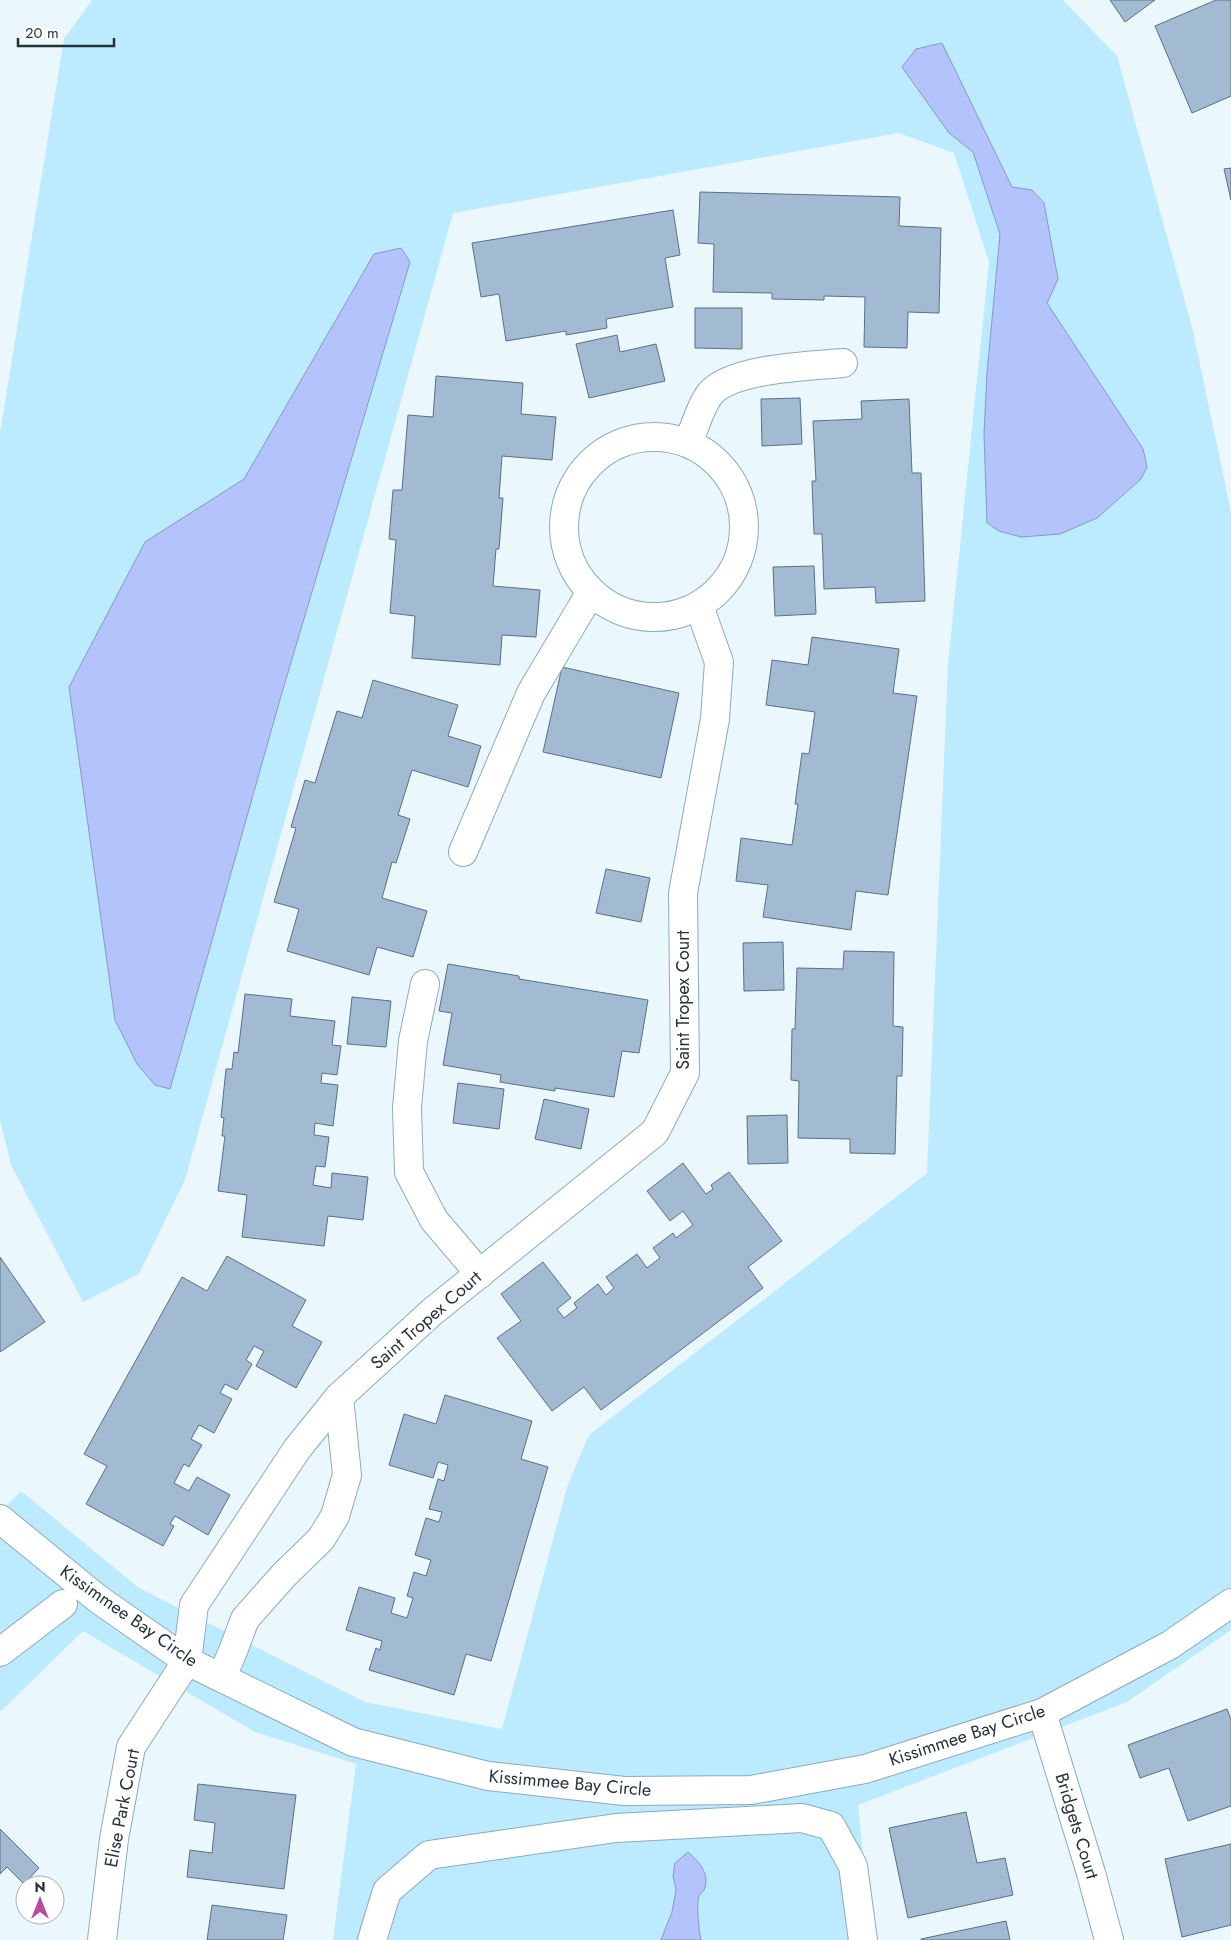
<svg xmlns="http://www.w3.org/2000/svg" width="1231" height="1940" font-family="Jost,sans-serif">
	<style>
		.green { fill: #bceaff }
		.water { fill: #b2c4fb; stroke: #8898c1 }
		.building { fill: #a2bad2; stroke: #5a7085 }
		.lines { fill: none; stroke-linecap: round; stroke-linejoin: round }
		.minor-casing { stroke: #8aacbb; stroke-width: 30 }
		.minor { stroke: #fff; stroke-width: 28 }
		.labels { text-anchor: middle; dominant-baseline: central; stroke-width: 5; stroke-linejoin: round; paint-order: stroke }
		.street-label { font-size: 18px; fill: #253339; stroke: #fff }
	</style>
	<rect width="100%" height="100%" fill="#eaf8fe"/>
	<!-- green -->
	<path class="green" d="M92 0H1063L1117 56 1193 331 1231 512V1630L1127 1702 858 1805 872 1940H333L356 1764 255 1732 83 1631 0 1712V1512L21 1491 139 1588 365 1702 502 1729 568 1484 589 1435 927 1173 948 664 989 262 954 153 899 133 453 213 185 1180 139 1274 83 1302 11 1165 0 1120V433L64 39Z"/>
	<!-- water -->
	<path class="water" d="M942 43 1012 187 1032 190 1044 203 1058 279 1047 303 1143 449 1147 467 1141 479 1097 518 1060 534 1021 537 999 531 987 523 984 434 987 373 1000 234 973 152 949 133 902 67 916 49Z
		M401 248 410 262 281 696 170 1089 155 1085 137 1064 115 1020 69 687 145 542 244 479 374 254Z
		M688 1852C698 1861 711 1874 704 1890 703 1892 700 1893 699 1896 696 1904 699 1931 701 1940H661L672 1912 676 1890 673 1876 675 1863Z"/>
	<!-- building -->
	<path class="building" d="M1110 0H1155L1125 22Z
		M1216 0H1231V96L1192 113 1155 26Z
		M1231 168V200L1224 169Z
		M700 192 900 197 899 226 941 228 939 313 908 312 907 348 864 347 865 297 824 296V300L772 299V293L713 292 714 244 698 243Z
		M673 210 680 255 665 258 673 307 606 319 607 328 566 335V331L506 341 499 294 481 297 472 243Z
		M695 308H742V349L695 348Z
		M617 335 620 352 656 344 665 381 589 398 576 344Z
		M436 376 523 383 521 414 556 417 552 460 502 456 499 498H503L499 549H496L493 586 540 590 536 637 502 635 500 665 412 658 415 616 390 613 396 540 389 539 393 490H402L408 415 433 417Z
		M800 398 802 444 762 446 761 399Z
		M909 399 912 473H921L925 601 876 603 875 587 824 589 822 534H814L812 481H816L813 421 862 419 861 401Z
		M814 566 816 614 775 616 773 567Z
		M812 637 899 649 893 693 917 696 888 895 856 891 851 930 763 917 768 885 736 881 741 838 792 845 798 804H795L802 753 809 754 815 712 766 705 772 660 808 665Z
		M562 667 679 693 661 778 543 752Z
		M373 680 458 705 448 736 481 746 468 787 412 770 398 815 410 819 396 863 392 862 382 898 427 911 413 957 377 947 369 975 287 951 299 909 274 902 296 828 291 827 305 780 315 783 337 711 362 718Z
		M606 869 650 878 641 922 596 913Z
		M783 942 784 990 744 991 743 943Z
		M844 951 894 952 893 1026 903 1027 902 1076H897L895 1154 850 1153V1139L798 1138 799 1081 791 1080 792 1029H795L797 968 843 969Z
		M448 964 519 976V979L648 1000 639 1053 622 1051 614 1097 555 1088V1091L500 1082 501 1075 443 1065 452 1013 439 1011Z
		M245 994 292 999 290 1016 335 1021 332 1045 341 1046 337 1075 322 1073 321 1083 338 1085 333 1126 315 1123 314 1135 329 1137 325 1167 316 1166 313 1185 331 1188 332 1173 368 1177 363 1220 328 1216 324 1246 242 1237 247 1195 218 1191 225 1136H222L224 1118 221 1117 226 1069H232L234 1052 238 1053Z
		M352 997 391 1001 386 1047 347 1044Z
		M458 1083 504 1089 499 1129 453 1123Z
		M544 1099 589 1109 581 1149 535 1139Z
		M787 1115 788 1163 748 1164 747 1116Z
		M683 1163 706 1194 713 1189 711 1185 729 1172 782 1241 748 1267 763 1288 601 1410 584 1387 552 1411 497 1338 521 1321 501 1294 543 1262 571 1298 557 1309 564 1318 577 1308 574 1303 598 1284 606 1295 614 1288 606 1277 637 1254 647 1268 660 1258 653 1248 673 1233 676 1238 693 1225 683 1211 670 1221 647 1191Z
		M227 1256 306 1300 292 1326 322 1342 296 1388 256 1366 264 1351 254 1346 246 1360 252 1364 237 1390 225 1384 220 1393 232 1399 214 1433 199 1425 191 1439 202 1445 189 1467 184 1464 174 1483 189 1491 197 1477 230 1495 208 1535 175 1516 170 1524 174 1526 163 1546 86 1504 107 1466 84 1454 182 1277 207 1291Z
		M0 1257 45 1322 0 1352Z
		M445 1395 532 1421 521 1459 548 1467 491 1661 466 1654 454 1695 369 1670 376 1648 380 1650 382 1641 346 1630 359 1587 395 1598 391 1613 407 1618 413 1598 407 1596 414 1572 426 1576 431 1560 415 1555 426 1518 439 1522 442 1512 429 1509 438 1479 444 1481 448 1465 438 1462 433 1478 389 1465 404 1414 436 1424Z
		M1227 1709 1231 1719V1806L1188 1821 1169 1768 1140 1778 1128 1745Z
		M198 1784 296 1795 284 1889 187 1877 190 1850 212 1853 215 1823 194 1820Z
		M966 1812 977 1863 1005 1858 1013 1895 908 1918 889 1828Z
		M0 1829 39 1868 24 1884 7 1867 0 1874Z
		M1231 1844V1925L1182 1937 1165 1859Z
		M212 1905 287 1915 283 1940H207Z
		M1006 1921 1010 1940H921V1939Z"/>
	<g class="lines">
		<defs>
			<path id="minor" d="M564 527a90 90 0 1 1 180 0a90 90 0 1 1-180 0Z
				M688 443C695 427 700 407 710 394 731 368 811 366 843 363
				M463 852 531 693 591 592
				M425 984 413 1041 407 1108 409 1172 434 1220 480 1274
				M0 1519 98 1599 187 1661 353 1742 488 1776 624 1791 751 1790 865 1769 1042 1713 1170 1645 1231 1603
				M0 1652 63 1604
				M222 1677 233 1651 245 1619 284 1575 321 1539 335 1516 347 1475 339 1397
				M1042 1713 1091 1873 1109 1940
				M102 1940 114 1839 131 1747 187 1661 194 1605 297 1449 339 1397 432 1312 655 1132 685 1073 683 893 715 719 719 662 699 606
				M372 1940 387 1891 429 1855 616 1828 802 1818 831 1826 853 1866 863 1940"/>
		</defs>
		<!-- minor casing -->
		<use href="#minor" class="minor-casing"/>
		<!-- minor -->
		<use href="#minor" class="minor"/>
	</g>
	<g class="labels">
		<!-- street labels -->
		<g class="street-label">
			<text transform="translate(683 1000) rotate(-90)">Saint Tropex Court</text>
			<text transform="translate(426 1320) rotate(-41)">Saint Tropex Court</text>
			<text transform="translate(129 1616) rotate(35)">Kissimmee Bay Circle</text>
			<text transform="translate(967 1735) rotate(-18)">Kissimmee Bay Circle</text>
			<text transform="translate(570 1783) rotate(5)">Kissimmee Bay Circle</text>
			<text transform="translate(122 1808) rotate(-79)">Elise Park Court</text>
			<text transform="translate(1077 1826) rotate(73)">Bridgets Court</text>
		</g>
	</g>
	<!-- north arrow -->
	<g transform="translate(40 1900)"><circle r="24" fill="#ffffff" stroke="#a8adb0"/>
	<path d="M0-4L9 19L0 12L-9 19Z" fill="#ba49a4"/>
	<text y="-8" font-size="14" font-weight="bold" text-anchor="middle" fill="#253339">N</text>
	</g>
	<!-- scale -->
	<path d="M18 38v8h96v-8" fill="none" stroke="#253339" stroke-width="2.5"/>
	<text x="25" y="38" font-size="15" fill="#253339" stroke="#ffffff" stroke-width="4" paint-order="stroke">20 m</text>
</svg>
